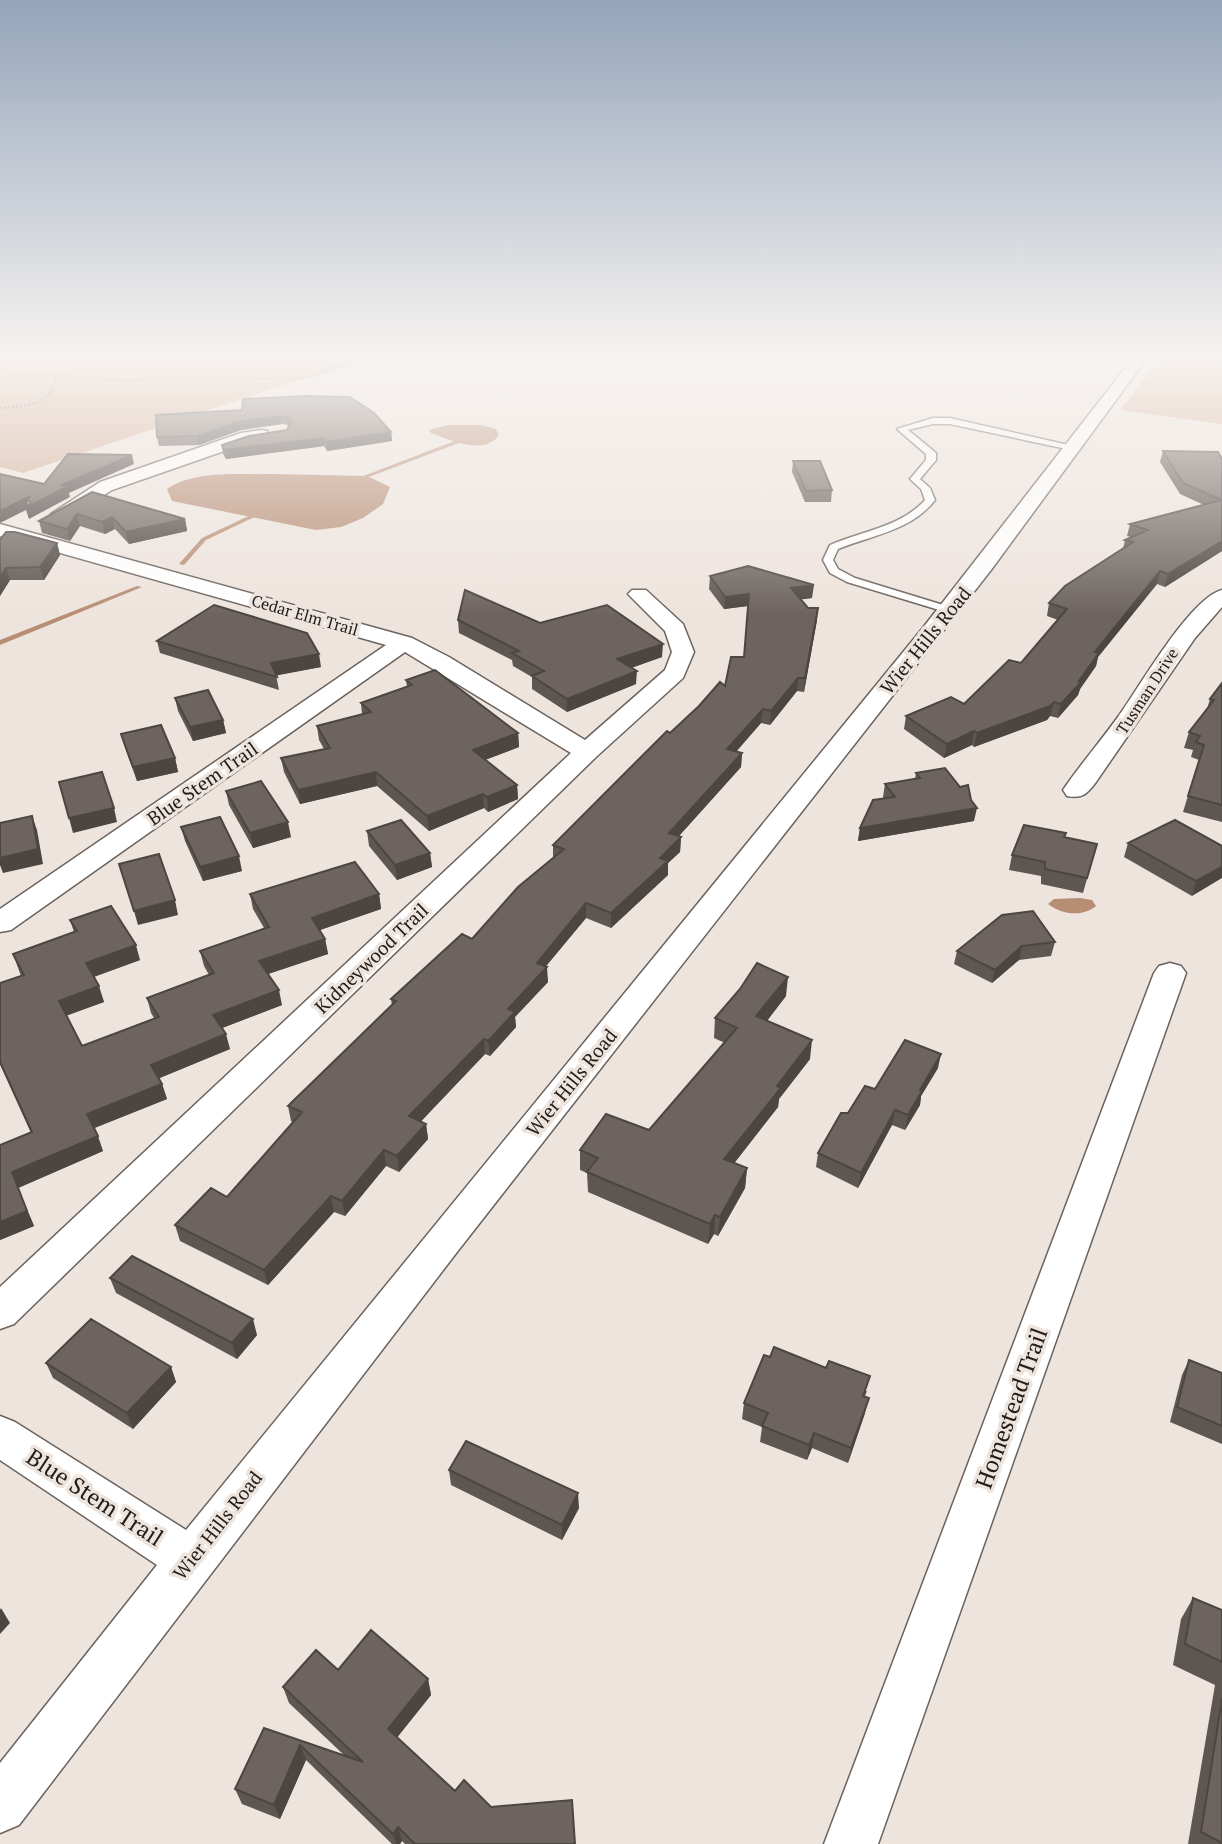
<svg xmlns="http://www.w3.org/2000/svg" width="1222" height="1844" font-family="'PT Serif',serif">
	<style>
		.green { fill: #d1ab95 }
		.water { fill: #b78d74 }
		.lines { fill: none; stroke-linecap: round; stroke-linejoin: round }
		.stream { fill: #b78d74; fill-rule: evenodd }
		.lane-casing { stroke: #6b625d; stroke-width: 3 }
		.street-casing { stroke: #6b625d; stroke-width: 3 }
		.path { stroke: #7f7975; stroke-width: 2.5; stroke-dasharray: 2 2; stroke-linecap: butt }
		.lane { fill: #fff; fill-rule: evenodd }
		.street { fill: #fff; fill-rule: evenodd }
		.wall { fill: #5e5652 }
		.shaded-wall { fill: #4c4642 }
		.building { fill: #6d645f; stroke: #4c4642; stroke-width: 2 }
		.labels { text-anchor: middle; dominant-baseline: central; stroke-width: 7; stroke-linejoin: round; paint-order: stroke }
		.far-street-label { font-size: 16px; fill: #201d1b; stroke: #eee4de }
		.street-label { font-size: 19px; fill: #201d1b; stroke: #eee4de }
		.near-street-label { font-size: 23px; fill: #201d1b; stroke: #eee4de }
	</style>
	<rect width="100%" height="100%" fill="#eee4de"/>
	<!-- green -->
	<path class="green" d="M0 358H377L277 387 23 473 0 467Z
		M1161 358H1222V424L1120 410Z"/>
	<!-- water -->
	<path class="water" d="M448 425H482L496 429 499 435C484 456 451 440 431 433L429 430Z
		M271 474 367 476 390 487 383 504 363 518 341 527 316 530 172 501 167 489C195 470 239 475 271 474Z
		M1080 898 1092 900 1096 906C1083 917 1062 915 1048 904L1054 899Z"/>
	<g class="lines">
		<!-- stream -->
		<path class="stream" d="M457 440 460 442 459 443 358 481 353 480Z
			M259 511 261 512V514L206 540 184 565 179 564 202 538Z
			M137 586 142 587 0 645V640Z"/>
		<defs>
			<path id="lane" d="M933 418H950L1081 448 1076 451 950 424H933L908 430 936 453V460L920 479 930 488 935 500C911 531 872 535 838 549L833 560 838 569 855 578 953 608V612L949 613 847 582 830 573 823 560 830 545C862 531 901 527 925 500L921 489 910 479 926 460V454L897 429Z"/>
			<path id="street" d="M1133 358H1147L991 570 457 1252 19 1825 0 1833V1763L157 1565 0 1460V1416L15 1422 186 1530 922 629Z
				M261 430 267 431 269 435 267 439 250 442 112 490 67 518H53L51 514 100 482 241 433Z
				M0 524 412 638 449 657 585 740 665 670 672 652 665 631 628 594 632 590H646L683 624 694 652 683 678 596 757 14 1324 0 1329V1287L571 753 405 652 11 930 0 932V909L386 645 0 536Z
				M1222 590V607L1195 638 1096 782C1087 794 1082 799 1067 796L1063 790C1080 765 1100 742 1118 717 1139 688 1190 598 1222 590Z
				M1170 963 1181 966 1186 973 878 1844H824L1154 973 1159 966Z"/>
		</defs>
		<!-- lane casing -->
		<use href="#lane" class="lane-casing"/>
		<!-- street casing -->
		<use href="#street" class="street-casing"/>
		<!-- path -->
		<path class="path" d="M0 372 126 381 158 378 292 379 306 378 367 358
			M0 408C26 406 51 406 56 377"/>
		<!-- lane -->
		<use href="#lane" class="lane"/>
		<!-- street -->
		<use href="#street" class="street"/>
	</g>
	<!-- wall -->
	<path class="wall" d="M242 410 391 432 392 441 327 451 324 446 226 459 223 454 222 445 287 430 288 425 282 424 241 430 199 445 159 446 157 437Z
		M1163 451 1222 459V551L1165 587 1157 584 1098 657 1096 666 1080 689 1078 695 1058 718 1050 716 1047 720 974 747 972 745 944 758 904 729 906 716 964 704 1021 663 1058 620 1047 616 1049 603 1123 549 1125 540 1131 537 1127 536 1130 524 1204 505 1180 494 1160 462Z
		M793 461 832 490 831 502H805L792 472Z
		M92 492 185 519 187 531 129 544 115 529 105 534 80 526 70 541 42 533 39 521Z
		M0 540 57 543 60 555 44 580H10L0 596Z
		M710 576 812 598 800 599 817 620 804 692 797 691 770 725 761 723 736 752 742 753 741 767 679 836 681 837 680 852 668 863V875L611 928 586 918 546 966 548 982 515 1017 516 1027 490 1056 485 1054 421 1121 426 1124 428 1139 399 1172 386 1166 345 1216 334 1212 268 1285 180 1241 175 1225 227 1197 293 1122 291 1121 288 1106 392 1005 391 999 472 939 553 858V845L670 733 725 686 744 657 748 606 724 609 709 589Z
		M458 620 540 623 662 657 631 668 636 684 567 712 532 689V677L513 666 512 660 459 633Z
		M157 641 321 667 276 675 279 690 160 653Z
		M406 680 518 733 519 747 485 760 517 785 518 799 488 812 484 808 429 831 377 786 300 804 284 772 281 758 324 749 319 740 317 726 362 714 361 703 407 687Z
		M1222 683V822L1183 812 1199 760 1191 757 1193 750 1184 748 1189 732 1207 709 1210 699Z
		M175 698 223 720 226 733 193 741 178 711Z
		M121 734 175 758 178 772 137 781 125 748Z
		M916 773 974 821 858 841 860 828 884 799 883 797 885 784 915 779Z
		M226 791 291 837 253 848 229 805Z
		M181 827 242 871 203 881 185 841Z
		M367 831 430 853 432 867 397 880 369 846Z
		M1064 837 1097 844 1083 893 1041 884V876L1009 870 1012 855Z
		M1128 843 1222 846 1192 896 1124 857Z
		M250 894H379L381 909 320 930 325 939 328 954 268 974 282 1005 222 1028 230 1049 159 1078 162 1084 167 1099 94 1128 103 1151 18 1188 34 1226 0 1240V1145L31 1133 0 1064V983L21 976 13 954 74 932 70 920 140 960 94 977 104 1002 66 1016 82 1046 154 1018 151 1013 147 998 209 975 204 966 200 951 264 928 253 909Z
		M1055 942 1051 956 1019 960 992 983 954 964 957 951Z
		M786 996 767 1021 810 1059 779 1099 778 1107 734 1163 747 1168 745 1188 718 1236 714 1234 708 1244 588 1192 587 1173 580 1170V1150L649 1130 725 1043 714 1038 715 1018Z
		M938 1068 921 1096 920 1105 905 1130 892 1125 858 1188 816 1167 818 1153 875 1089Z
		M110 1278 257 1335 237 1359 116 1293Z
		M1189 1360 1222 1373V1444L1170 1422 1182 1375Z
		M46 1363 171 1367 176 1382 133 1429 53 1378Z
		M867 1391 865 1396V1413L848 1463 812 1448 807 1460 760 1442 762 1427 742 1419 744 1403Z
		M449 1470 579 1508 562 1540 451 1485Z
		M1193 1598 1222 1610V1844H1188L1215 1685 1173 1665 1181 1619Z
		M338 1670 428 1679 431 1695 397 1737 455 1791 575 1844H405L402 1841 400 1844H392L306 1760 280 1819 242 1804 235 1789 264 1728 345 1756 289 1703 283 1687Z"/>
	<!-- shaded-wall -->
	<path class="shaded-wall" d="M280 416 282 424 241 430 199 445 197 436 239 422Z
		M391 432 392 441 327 451 326 442Z
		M323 438 324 446 226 459 224 450Z
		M132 455 134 464 69 493 70 497 29 519 26 510 0 523V511L29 497 27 501 29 507 62 485Z
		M77 514 80 526 70 541 67 529Z
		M112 517 115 529 105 534 102 522Z
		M185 519 187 531 129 544 126 532Z
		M1222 541V551L1165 587 1168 574Z
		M57 543 60 555 44 580 40 567Z
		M6 568 10 580 0 596V577Z
		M1160 571 1157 584 1098 657 1096 666 1080 689 1078 695 1058 718 1061 704 1095 652Z
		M814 585 812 598 790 601 791 588Z
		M749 594 748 606 724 609 725 597Z
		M818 608 817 620 804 692 805 678Z
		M663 644 662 657 617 673V659Z
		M319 654 321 667 274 676 271 663Z
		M637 671 636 684 567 712V699Z
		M798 678 797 691 770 725 771 711Z
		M1054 702 1050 716 1047 720 974 747 977 733Z
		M763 709 761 723 726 763 727 749Z
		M223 720 226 733 193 741 190 727Z
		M974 731 972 745 944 758 947 744Z
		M518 733 519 747 474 764 473 750Z
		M742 753 741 767 669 847V833Z
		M175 758 178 772 137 781 133 767Z
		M376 772 377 786 300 804 298 790Z
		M517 785 518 799 488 812 487 797Z
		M483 794 484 808 429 831 427 816Z
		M114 808 117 822 73 833 69 818Z
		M977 808 974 821 858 841 860 828Z
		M32 816 37 830 43 864 3 873 0 865V858Z
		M288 822 291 837 253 848 250 833Z
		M681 837 680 852 668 863V875L611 928V913L660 858Z
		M430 853 432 867 397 880 395 865Z
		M239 856 242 871 203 881 200 867Z
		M1222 867V878L1192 896 1196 881Z
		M379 894 381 909 314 932 312 918Z
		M175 900 178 915 138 925 134 911Z
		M586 903V918L537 977 547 967 548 982 515 1017 516 1027 490 1056 488 1041 537 963Z
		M325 939 328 954 262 976 259 961Z
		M136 945 140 960 90 978 86 963Z
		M1022 946 1019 960 992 983 995 970Z
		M788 977 786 996 755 1036 756 1016Z
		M99 986 104 1002 64 1016 59 1001Z
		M279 990 282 1005 217 1030 213 1015Z
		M226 1034 230 1049 155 1080 151 1065Z
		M484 1039 485 1054 411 1132 409 1116Z
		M812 1040 810 1059 779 1099 778 1107 722 1179 724 1159 777 1086Z
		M941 1054 938 1068 921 1096 920 1105 905 1130 908 1115 920 1090Z
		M162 1084 167 1099 92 1129 87 1114Z
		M895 1110 892 1125 858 1188 861 1173Z
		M426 1124 428 1139 399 1172 397 1156Z
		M98 1136 103 1151 18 1188 34 1226 0 1240V1222L12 1172Z
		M384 1150 386 1166 345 1216 342 1201Z
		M747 1168 745 1188 718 1236 720 1217Z
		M331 1196 334 1212 268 1285 264 1270Z
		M715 1215 714 1234 708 1244 710 1224Z
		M253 1319 257 1335 237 1359 232 1343Z
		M171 1367 176 1382 133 1429 127 1413Z
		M869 1398 865 1413 848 1463 851 1448Z
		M814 1433 812 1448 807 1460 809 1445Z
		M578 1493 579 1508 562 1540V1525Z
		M1 1608 10 1623 0 1634V1610Z
		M428 1679 431 1695 392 1744 388 1729Z
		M300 1745 306 1760 280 1819 274 1805Z
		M398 1827 402 1841 400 1844H396L393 1834Z"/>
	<!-- building -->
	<path class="building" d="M305 396 350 397 374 413 391 432 326 442 323 438 224 450 222 445 249 436 287 430 291 422 287 417 280 416 239 422 197 436 157 437 156 415 242 410 243 399Z
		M1163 451 1218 452 1222 459V500L1183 483Z
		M68 454 132 455 62 485 67 487 26 508 31 502 27 501 29 497 0 511V474L44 484Z
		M793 461H820L832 490 806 491Z
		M92 492 185 519 126 532 112 517 102 522 77 514 67 529 39 521Z
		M1222 500V541L1168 574 1160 571 1095 652 1099 653 1079 681H1082L1061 704 1054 702 1050 706 977 733 974 731 947 744 906 716 951 697 964 704 1009 660 1021 663 1067 609 1049 603 1065 586 1133 542 1125 540 1148 530 1130 524Z
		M6 532H15L57 543 40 567 6 568 0 577V540Z
		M748 566 814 585 791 588 808 608H818L805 678H798L771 711 763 709 727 749 742 753 669 833 681 837 660 858 668 861 611 913 586 903 537 963 547 967 508 1009 515 1012 488 1041 484 1039 409 1116 426 1124 397 1156 384 1150 342 1201 331 1196 264 1270 175 1225 211 1188 227 1197 302 1112 288 1106 396 1001 391 999 462 934 472 939 518 887 564 849 553 845 667 731 670 733 699 706 720 682 725 686 731 657H744L749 594 725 597 710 576Z
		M465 590 540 623 607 605 663 644 617 659 637 671 567 699 532 676 544 671 512 653 519 651 458 620Z
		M214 605 307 633 319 654 271 663 277 677 157 641Z
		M435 670 518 733 473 750 517 785 487 797 483 794 427 816 376 772 298 790 281 758 330 748 317 726 371 712 361 703 412 685 406 680Z
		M1222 683V805L1188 796 1204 745 1196 742 1200 736 1189 732 1214 700 1210 699Z
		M208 690 223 720 190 727 175 698Z
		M161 725 175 758 133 767 121 734Z
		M945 768 960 787 968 785 971 800 977 808 860 828 873 800 895 797 885 784 920 778 916 773Z
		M102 772 114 808 69 818 59 782Z
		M261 781 288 822 250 833 226 791Z
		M32 816 38 849 0 858V823Z
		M220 817 239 856 200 867 181 827Z
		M401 820 430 853 395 865 367 831Z
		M1175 820 1222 846V867L1196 881 1128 843Z
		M1024 825 1066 833 1064 837 1097 844 1087 878 1045 869V862L1012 855Z
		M159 854 175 900 134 911 119 864Z
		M355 862 379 894 312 918 325 939 259 961 279 990 213 1015 226 1034 151 1065 162 1084 87 1114 98 1136 12 1172 27 1211 0 1222V1145L32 1132 0 1062V983L24 975 13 954 77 931 70 920 111 906 136 945 86 963 99 986 59 1001 82 1046 159 1017 147 998 214 973 200 951 269 927 250 894Z
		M1033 911 1055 942 1022 946 995 970 957 951 1002 915Z
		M757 963 788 977 756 1016 812 1040 777 1086 781 1088 724 1159 747 1168 720 1217 715 1215 710 1224 587 1172 598 1158 580 1150 606 1114 649 1130 737 1028 715 1018 740 989Z
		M905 1040 941 1054 920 1090 922 1091 908 1115 895 1110 861 1173 818 1153 841 1113H848L865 1086 875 1089Z
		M132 1256 253 1319 232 1343 110 1278Z
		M91 1319 171 1367 127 1413 46 1363Z
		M774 1347 826 1368 829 1361 870 1376 863 1396 869 1398 851 1448 814 1433 809 1445 762 1426 768 1413 744 1403 764 1355 770 1357Z
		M1189 1360 1222 1373V1426L1177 1407Z
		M466 1441 578 1493 562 1525 449 1470Z
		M1193 1598 1222 1610V1662L1185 1644Z
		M371 1630 428 1679 388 1729 455 1791 464 1780 491 1807 572 1800 575 1844H415L398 1827 393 1834 300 1745 274 1805 235 1789 264 1728 363 1762 283 1687 316 1650 338 1670Z
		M1222 1699V1843L1201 1832Z"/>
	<!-- sky -->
	<linearGradient id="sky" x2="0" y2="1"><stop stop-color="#94a4ba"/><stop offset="0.58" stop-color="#f7f3f0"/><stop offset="1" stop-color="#f7f3f0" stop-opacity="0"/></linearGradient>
	<rect width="1222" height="616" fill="url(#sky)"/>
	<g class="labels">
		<!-- far-street labels -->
		<g class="far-street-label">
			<text transform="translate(305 615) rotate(16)">Cedar Elm Trail</text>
			<text transform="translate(1147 691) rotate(-57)">Tusman Drive</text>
		</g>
		<!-- street labels -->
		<g class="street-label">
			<text transform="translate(925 640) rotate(-51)">Wier Hills Road</text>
			<text transform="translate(202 783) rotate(-35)">Blue Stem Trail</text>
			<text transform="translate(371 958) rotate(-44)">Kidneywood Trail</text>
			<text transform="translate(571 1082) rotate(-51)">Wier Hills Road</text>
			<text transform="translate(217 1525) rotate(-52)">Wier Hills Road</text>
		</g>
		<!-- near-street labels -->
		<g class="near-street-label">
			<text transform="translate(1011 1408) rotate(-70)">Homestead Trail</text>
			<text transform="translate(95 1497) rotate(33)">Blue Stem Trail</text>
		</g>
	</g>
</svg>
